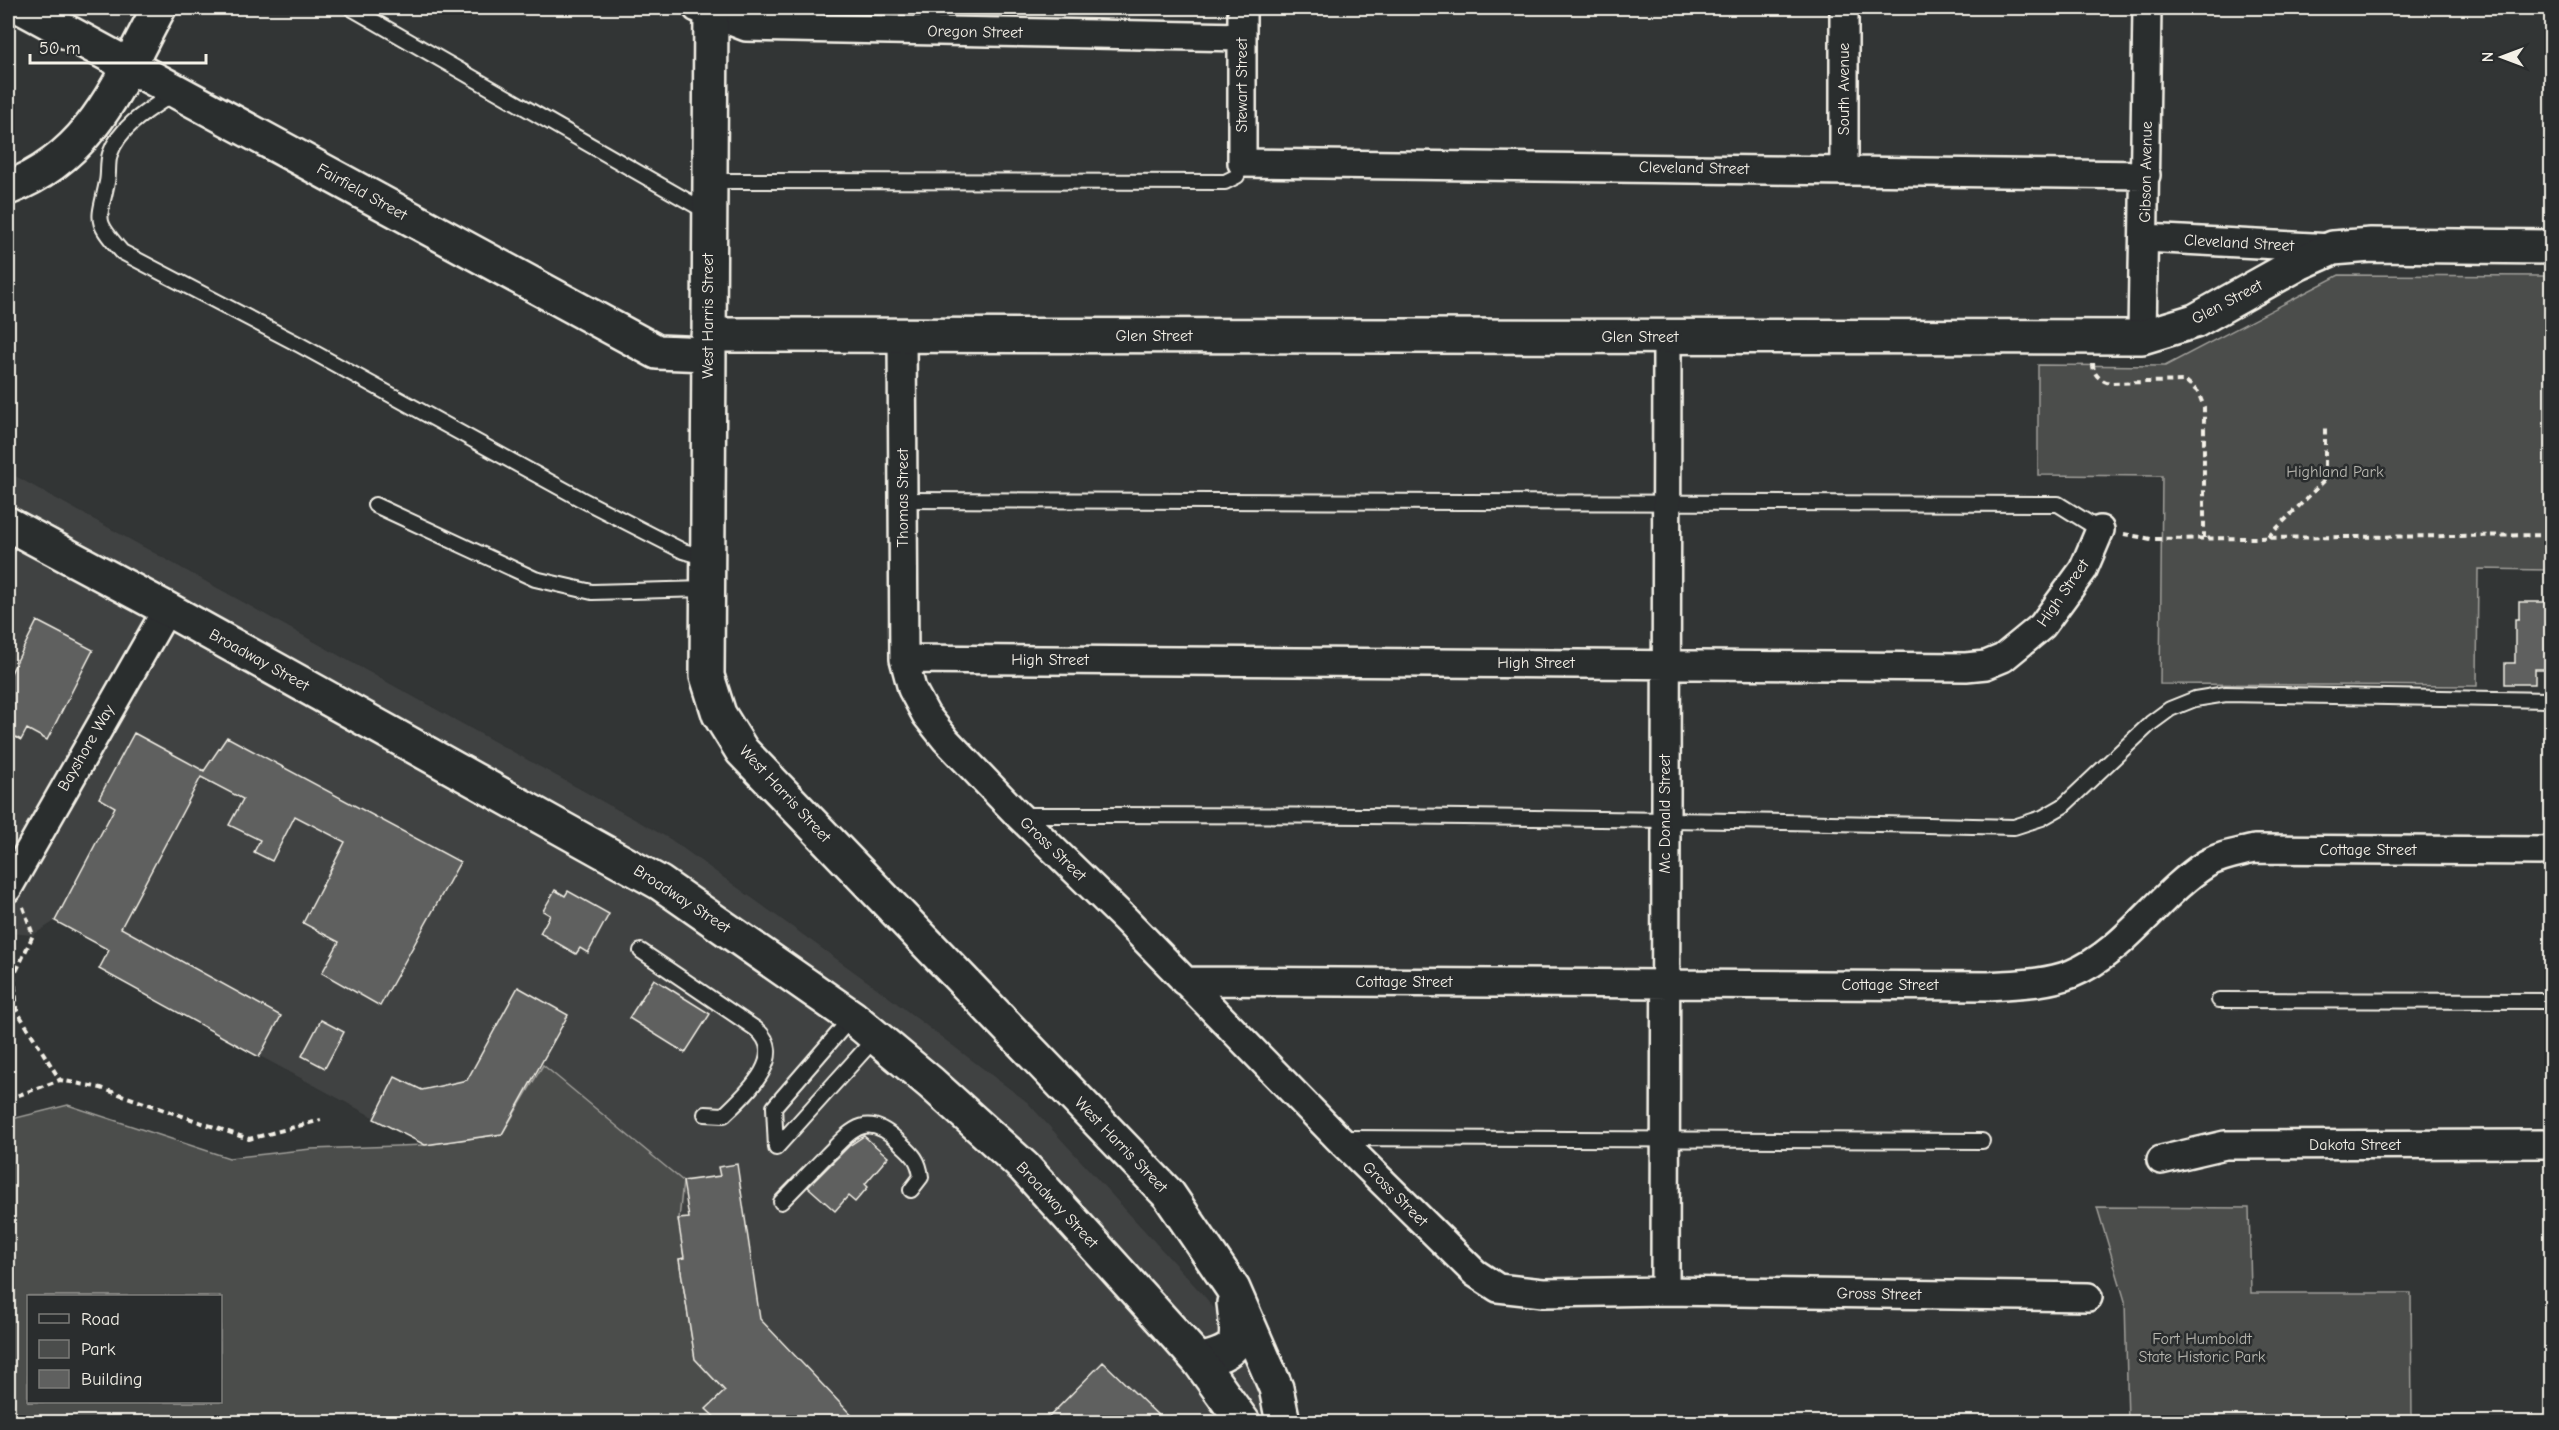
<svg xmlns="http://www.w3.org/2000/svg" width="2559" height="1430" font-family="'Comic Neue',sans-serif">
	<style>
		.built { fill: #404242 }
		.green { fill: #4b4d4c; stroke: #a09f9a; stroke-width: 1.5; fill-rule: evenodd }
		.building { fill: #5f605f; stroke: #f4f1e8; stroke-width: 1.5 }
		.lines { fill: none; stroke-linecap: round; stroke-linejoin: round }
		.lane-casing { stroke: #f4f1e8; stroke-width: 18 }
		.street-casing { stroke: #f4f1e8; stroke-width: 32 }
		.secondary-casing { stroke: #f4f1e8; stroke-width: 38 }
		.highway-casing { stroke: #f4f1e8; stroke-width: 38 }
		.path { stroke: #f4f1e8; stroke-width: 4; stroke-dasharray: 6 4.5; stroke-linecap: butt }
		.lane { stroke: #2a2d2e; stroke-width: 14 }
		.street { stroke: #2a2d2e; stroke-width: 27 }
		.secondary { stroke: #2a2d2e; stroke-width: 33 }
		.highway { stroke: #2a2d2e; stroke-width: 33 }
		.labels { text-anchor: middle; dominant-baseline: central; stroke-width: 5; stroke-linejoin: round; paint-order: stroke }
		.street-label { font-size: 16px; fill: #f4f1e8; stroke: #2a2d2e }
		.park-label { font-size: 16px; fill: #b9b8b1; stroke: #2a2d2e }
	</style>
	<rect width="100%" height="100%" fill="#323535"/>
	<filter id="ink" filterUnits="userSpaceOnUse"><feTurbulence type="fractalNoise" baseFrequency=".0167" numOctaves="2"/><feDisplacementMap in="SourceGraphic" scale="12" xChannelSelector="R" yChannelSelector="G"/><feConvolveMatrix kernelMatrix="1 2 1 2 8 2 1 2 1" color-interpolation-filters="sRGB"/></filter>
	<g filter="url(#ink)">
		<!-- built -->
		<path class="built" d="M8 472 670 839 878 989 1027 1102 1205 1297 1303 1422H720L706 1409 725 1391 695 1359 679 1259 678 1219 683 1181 548 1069 502 1134 425 1145 99 969 109 950 55 921 33 935 8 933Z"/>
		<!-- green -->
		<path class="green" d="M2339 275 2551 276V570L2478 569 2477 686 2160 684 2162 476 2038 475V365L2165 366Z
			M543 1065 683 1181 679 1219 684 1258 679 1259 695 1359 725 1391 707 1409 720 1422H8V1120L68 1105 229 1158 311 1149 425 1145 502 1134ZM28 1296H220V1402H28Z
			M2097 1207 2249 1208 2251 1293H2411L2412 1422H2128L2125 1301Z"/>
		<!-- building -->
		<path class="building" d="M2519 602H2545V628H2548V669H2535V684H2505V663H2515V619H2519Z
			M37 621 93 650 47 740 27 729 21 740 8 733V679Z
			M134 733 204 771 227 737 460 862 380 1006 322 973 339 942 303 923 345 842 295 816 272 861 254 852 260 840 229 825 243 799 201 777 121 928 281 1016 259 1057 99 969 109 950 55 921 115 807 99 798Z
			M555 890 565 896 568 891 609 914 588 953 580 948 576 954 540 933 550 915 543 911Z
			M654 979 710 1014 685 1053 629 1018Z
			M518 987 568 1015 502 1134 425 1145 374 1119 395 1077 422 1090 467 1080Z
			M321 1020 344 1032 325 1068 302 1056Z
			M864 1136 888 1157 865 1184 868 1187 855 1202 848 1196 835 1211 808 1187 849 1146Z
			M737 1164 760 1319 858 1422H720L706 1409 725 1391 695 1359 679 1259 684 1258 678 1219 689 1218 683 1181 720 1176 718 1167Z
			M1103 1362 1165 1422H1044Z"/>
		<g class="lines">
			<defs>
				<path id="lane" d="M351 8 707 212
					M176 92C152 108 120 125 110 154 107 163 109 173 107 182 99 222 93 219 122 252L300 345 581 499 683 551 706 558
					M709 181 1225 182 1237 176 1242 163
					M903 500 2058 504 2100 530
					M375 505 535 579 592 592 706 589
					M1020 815C1352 814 1683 819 2014 827L2042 818 2063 806 2151 723 2170 709 2195 699 2226 694 2552 700
					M641 951 756 1029C789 1056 746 1094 724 1115L705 1114
					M2219 1000 2552 1001
					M1340 1138 1982 1141
					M776 1148 774 1107 852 1017
					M776 1148 877 1036
					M781 1202C796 1187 811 1171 826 1156 850 1132 865 1110 897 1140 911 1153 919 1158 921 1177L911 1190"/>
				<path id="street" d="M697 8 746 27 1242 37
					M1242 8V163L2146 175
					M1844 170V8
					M2145 238 2332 248
					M902 336 904 659 912 689 926 715 946 740 1018 815 1125 919 1338 1138 1475 1273 1498 1288 1543 1293 1665 1291 2088 1297
					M2142 337 2147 8
					M904 659 1966 667 1986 665 2003 658 2042 626 2083 570 2100 530
					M8 888 167 609
					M1184 981 1989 986C2016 984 2045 984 2071 974 2125 952 2158 895 2206 864 2221 855 2238 853 2254 849L2552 851
					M2161 1160 2225 1145 2552 1144
					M1665 1291 1667 337"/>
				<path id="secondary" d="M23 8 657 352 708 354
					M711 8 707 676 719 714 742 751 1169 1195 1233 1289 1276 1388 1283 1422
					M8 188C93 156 119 82 159 8
					M708 335 2142 337 2195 321 2299 263 2333 248 2371 245 2552 247
					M1199 1361C1241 1350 1239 1345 1234 1303"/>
				<path id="highway" d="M8 524 167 609 660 883 852 1017 931 1083 1024 1167 1199 1361 1243 1422"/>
			</defs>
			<!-- lane casing -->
			<use href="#lane" class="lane-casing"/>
			<!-- street casing -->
			<use href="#street" class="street-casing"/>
			<!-- secondary casing -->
			<use href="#secondary" class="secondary-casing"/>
			<!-- highway casing -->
			<use href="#highway" class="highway-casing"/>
			<!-- path -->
			<path class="path" d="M2093 363C2093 375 2099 379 2109 383L2186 381 2198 392 2204 407V538
				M2124 534 2151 539 2552 535
				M2268 537 2325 480V428
				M23 907 33 935 14 976 17 1011 60 1080
				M8 1099 60 1080 101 1088 249 1139 321 1120"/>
			<!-- lane -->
			<use href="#lane" class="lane"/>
			<!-- street -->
			<use href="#street" class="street"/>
			<!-- secondary -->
			<use href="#secondary" class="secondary"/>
			<!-- highway -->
			<use href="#highway" class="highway"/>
		</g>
	</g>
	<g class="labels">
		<!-- street labels -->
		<g class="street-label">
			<text transform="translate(975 32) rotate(1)">Oregon Street</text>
			<text transform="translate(1242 85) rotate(-90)">Stewart Street</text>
			<text transform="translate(1844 89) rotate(-90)">South Avenue</text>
			<text transform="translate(1694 168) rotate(1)">Cleveland Street</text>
			<text transform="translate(2146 172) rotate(-89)">Gibson Avenue</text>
			<text transform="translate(362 192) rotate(29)">Fairfield Street</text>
			<text transform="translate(2239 243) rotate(3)">Cleveland Street</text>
			<text transform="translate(2227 302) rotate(-28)">Glen Street</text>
			<text transform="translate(708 316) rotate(-90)">West Harris Street</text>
			<text x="1154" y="336">Glen Street</text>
			<text x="1640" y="337">Glen Street</text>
			<text transform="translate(903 498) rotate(-90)">Thomas Street</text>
			<text transform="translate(2063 593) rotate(-55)">High Street</text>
			<text transform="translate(259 660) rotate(29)">Broadway Street</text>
			<text x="1050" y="660">High Street</text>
			<text x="1536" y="663">High Street</text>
			<text transform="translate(86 748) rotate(-60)">Bayshore Way</text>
			<text transform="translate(785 794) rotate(47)">West Harris Street</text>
			<text transform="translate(1665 814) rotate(-90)">Mc Donald Street</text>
			<text transform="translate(1053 849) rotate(44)">Gross Street</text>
			<text x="2368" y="850">Cottage Street</text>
			<text transform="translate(682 899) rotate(33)">Broadway Street</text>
			<text x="1404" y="982">Cottage Street</text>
			<text x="1890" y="985">Cottage Street</text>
			<text transform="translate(1121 1145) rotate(46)">West Harris Street</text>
			<text x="2355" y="1145">Dakota Street</text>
			<text transform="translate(1395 1194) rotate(45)">Gross Street</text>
			<text transform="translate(1057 1205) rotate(47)">Broadway Street</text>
			<text transform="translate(1879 1294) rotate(1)">Gross Street</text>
		</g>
		<!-- park labels -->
		<g class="park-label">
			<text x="2335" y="472">Highland Park</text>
			<text x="2202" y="1339">Fort Humboldt<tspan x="2202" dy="18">State Historic Park</tspan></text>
		</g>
	</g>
	<!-- margin -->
	<rect width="2559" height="1430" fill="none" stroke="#2a2d2e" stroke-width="30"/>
	<rect x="15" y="15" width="2529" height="1400" fill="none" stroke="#f4f1e8" stroke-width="2" filter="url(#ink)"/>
	<!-- legend -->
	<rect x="27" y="1295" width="195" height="108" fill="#2a2d2e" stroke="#7b7b78" stroke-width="1.5"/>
	<rect x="39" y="1314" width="30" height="9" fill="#2a2d2e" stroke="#7b7b78" stroke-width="1.5"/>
	<text x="81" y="1325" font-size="18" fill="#f4f1e8">Road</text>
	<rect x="39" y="1340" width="30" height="18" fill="#4b4d4c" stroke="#7b7b78" stroke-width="1.5"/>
	<text x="81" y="1355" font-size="18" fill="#f4f1e8">Park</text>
	<rect x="39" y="1370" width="30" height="18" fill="#5f605f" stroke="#7b7b78" stroke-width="1.5"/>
	<text x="81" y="1385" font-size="18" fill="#f4f1e8">Building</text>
	<!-- north arrow -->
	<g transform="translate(2502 57) rotate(270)" stroke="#2a2d2e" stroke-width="4.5" paint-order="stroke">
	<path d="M0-4.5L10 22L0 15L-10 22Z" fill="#f4f1e8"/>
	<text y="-9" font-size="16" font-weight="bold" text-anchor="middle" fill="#f4f1e8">N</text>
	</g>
	<!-- scale -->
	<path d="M30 54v9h176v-9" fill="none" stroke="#f4f1e8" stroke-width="3"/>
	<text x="39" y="54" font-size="18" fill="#f4f1e8" stroke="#2a2d2e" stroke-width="4.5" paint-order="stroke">50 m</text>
</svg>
